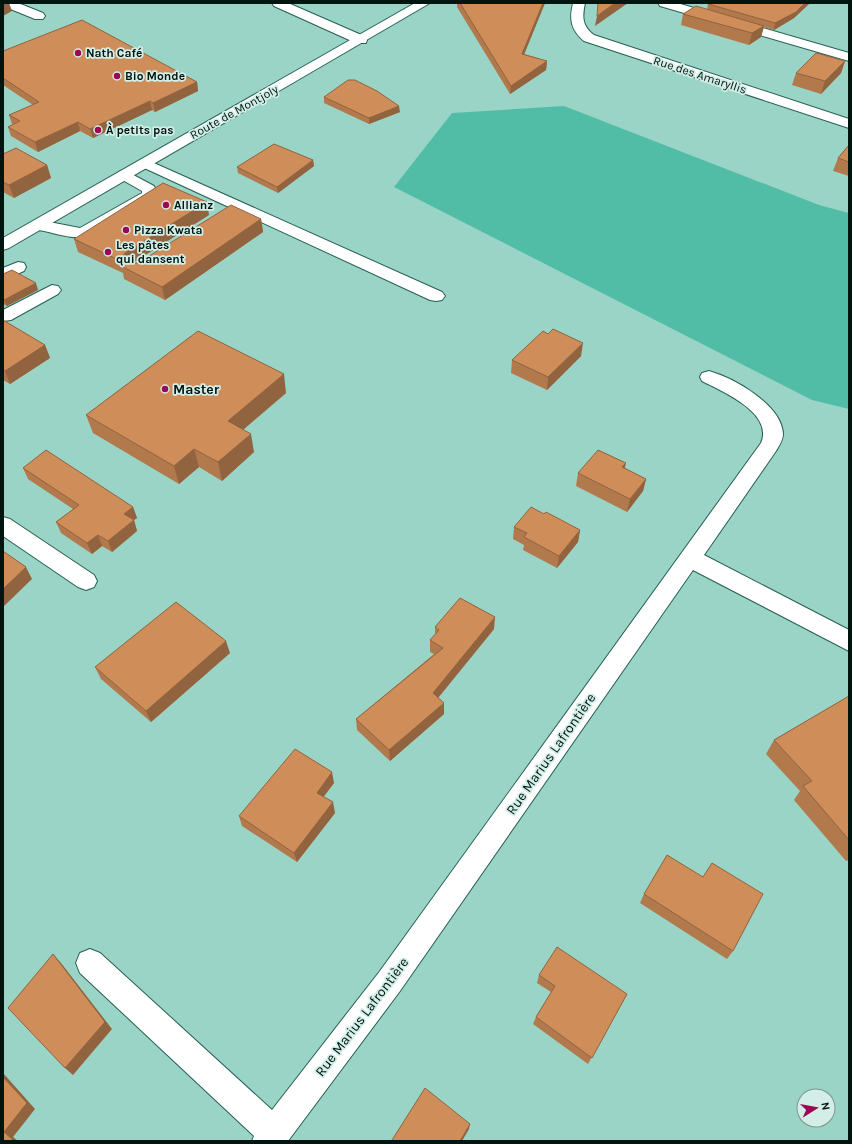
<svg xmlns="http://www.w3.org/2000/svg" width="852" height="1144" font-family="Karla,sans-serif">
	<style>
		.green { fill: #51bda7 }
		.lines { fill: none; stroke-linecap: round; stroke-linejoin: round }
		.minor-casing { stroke: #265f53; stroke-width: 2 }
		.major-casing { stroke: #265f53; stroke-width: 2 }
		.minor { fill: #fff; fill-rule: evenodd }
		.major { fill: #fff; fill-rule: evenodd }
		.wall { fill: #b2794d }
		.shaded-wall { fill: #91633f }
		.building { fill: #cf8d5a; stroke: #91633f }
		.poi-dot { fill: #9b0655; stroke: #d2eee7; stroke-width: 1.5 }
		.labels { text-anchor: middle; dominant-baseline: central; stroke-width: 3.5; stroke-linejoin: round; paint-order: stroke }
		.far-poi-label { font-size: 12px; font-weight: bold; fill: #001410; stroke: #d2eee7; text-anchor: start }
		.far-street-label { font-size: 12px; fill: #001410; stroke: #d2eee7 }
		.poi-label { font-size: 14px; font-weight: bold; fill: #001410; stroke: #d2eee7; text-anchor: start }
		.street-label { font-size: 14px; fill: #001410; stroke: #d2eee7 }
	</style>
	<rect width="100%" height="100%" fill="#9ad4c6"/>
	<!-- green -->
	<path class="green" d="M564 106 819 205 849 213V409L812 400 394 187 452 113Z"/>
	<g class="lines">
		<defs>
			<path id="minor" d="M3 3H18L43 13 45 16 43 19H35L3 6Z
				M272 3H288L366 37 367 40 366 43H356L274 6Z
				M573 3H585C582 17 582 26 594 35L849 119V128L584 41C571 30 569 20 573 3Z
				M658 3H677L849 53V61L660 6Z
				M145 159 442 292 445 296 442 300 436 301 430 300 140 166 138 163 140 160Z
				M124 170 154 186 158 195 155 198 89 236C72 240 55 233 39 230L33 228 31 225 33 222 39 220 80 228 142 193V191L119 178 116 175 119 172Z
				M18 262 24 263 26 267 24 271 3 280V268Z
				M52 285 58 286 61 290 58 294 11 320 3 321V310Z
				M709 371C734 378 782 405 783 434 783 440 779 446 776 451L704 555 849 630V651L693 570 400 991 288 1141H252L254 1136 80 973 76 963 80 953 90 949 100 953 272 1110 380 971 761 443C774 413 723 392 702 381L700 377 702 373Z
				M3 517 10 519 94 575 97 581 94 587 86 590 78 587 3 536Z"/>
			<path id="major" d="M415 3H430L9 248 3 250V238Z"/>
		</defs>
		<!-- minor casing -->
		<use href="#minor" class="minor-casing"/>
		<!-- major casing -->
		<use href="#major" class="major-casing"/>
		<!-- minor -->
		<use href="#minor" class="minor"/>
		<!-- major -->
		<use href="#major" class="major"/>
	</g>
	<!-- wall -->
	<path class="wall" d="M457 3H545L524 54 547 61 546 70 510 94 457 7Z
		M710 3H810L794 18 774 30 764 27 761 37 749 45 681 25 683 14 707 10 708 4Z
		M3 51 197 82 198 91 155 112 152 110 93 138 80 131 38 152 11 136 8 127 13 124H12L9 115 33 105 3 85Z
		M845 61 841 73 821 94 792 85 796 73Z
		M324 97 400 112 369 124 324 103Z
		M849 145V176L833 171 838 158Z
		M3 154 47 165 51 178 14 198 3 192Z
		M313 160 314 166 278 193 238 173 237 167Z
		M209 215 132 263H138L261 219 263 232 165 300 124 279 123 273 78 252 74 239Z
		M3 274 38 290 7 306 3 304Z
		M3 320 45 345 50 358 10 384 3 380Z
		M548 334 581 356 547 390 511 373 512 360Z
		M286 393 243 430 254 452 222 481 199 467 179 484 93 433 86 415Z
		M23 468 133 507 137 518 134 520 137 531 112 552 102 546 92 554 61 533 56 522 73 509 28 479Z
		M625 468 646 479 643 491 627 512 576 486 578 473Z
		M544 514 580 530 578 542 557 568 523 550 524 545 513 539 514 527Z
		M435 627 494 629 438 698 444 714 390 761 357 730 356 719 434 654 430 652V640L435 635Z
		M230 653 151 722 101 679 95 667Z
		M849 696V860L846 861 794 800 800 791 766 754 774 740Z
		M334 783 323 797 335 813 297 862 242 826 239 816Z
		M703 877 733 951 727 959 640 903 644 894Z
		M539 975 627 994 588 1064 533 1024 536 1017 551 992 537 983Z"/>
	<!-- shaded-wall -->
	<path class="shaded-wall" d="M3 3H9L12 11 3 16Z
		M543 3H545L521 62 522 54Z
		M615 3H628L595 26 597 16Z
		M805 3H810L794 18 774 30 775 23Z
		M764 26 761 37 749 45 752 33Z
		M547 61 546 70 510 94 511 86Z
		M845 61 841 73 821 94 825 81Z
		M197 82 198 91 155 112 153 103Z
		M150 101 152 110 93 138 90 129Z
		M399 106 400 112 369 124V118Z
		M78 122 80 131 38 152 35 142Z
		M313 160 314 166 278 193 277 187Z
		M47 165 51 178 14 198 9 185Z
		M207 202 209 215 128 266 125 263 122 259 125 253Z
		M261 219 263 232 165 300 162 287Z
		M36 283 38 290 7 306 4 300Z
		M583 343 581 356 547 390 548 377Z
		M45 345 50 358 10 384 5 371Z
		M284 374 286 393 232 439 228 421Z
		M251 434 254 452 222 481 218 462Z
		M194 449 199 467 179 484 174 466Z
		M626 463 623 475 622 467Z
		M646 479 643 491 627 512 630 499Z
		M133 507 137 518 134 520 137 531 112 552 108 541 124 514Z
		M580 530 578 542 557 568 559 556Z
		M98 535 102 546 92 554 87 543Z
		M26 567 32 579 3 607V589Z
		M495 617 494 629 433 704V693Z
		M226 641 230 653 151 722 146 711Z
		M444 703V714L390 761 389 750Z
		M332 772 334 783 319 803 317 793Z
		M333 802 335 813 297 862 294 853Z
		M53 954 61 963 112 1029 73 1075 65 1068Z
		M3 1073 35 1109 13 1137 18 1141H14L4 1132Z
		M470 1124 469 1129 462 1141H460Z"/>
	<!-- building -->
	<path class="building" d="M460 3H543L522 54 547 61 511 86Z
		M598 3H615L597 16Z
		M710 3H805L796 12 775 23 708 4Z
		M696 6 764 26 752 33 683 14Z
		M82 20 197 82 153 103 150 101 90 129 78 122 35 142 8 127 20 121 9 115 39 102 3 78V51Z
		M816 53 845 61 825 81 796 73Z
		M348 80H355L377 91 399 106 369 118 324 97Z
		M274 144 313 160 277 187 237 167Z
		M849 145V162L838 158Z
		M16 148 47 165 9 185 3 182V154Z
		M163 183 207 202 125 253 122 259 125 263 74 239Z
		M231 205 261 219 162 287 121 266 125 263H138Z
		M12 270 36 283 4 300 3 299V274Z
		M3 320 45 345 5 371 3 370Z
		M553 329 583 343 548 377 512 360 543 331 548 334Z
		M198 331 284 374 228 421 251 434 218 462 194 449 174 466 86 415Z
		M46 450 133 507 124 514 134 520 108 541 98 535 87 543 56 522 79 505 23 468Z
		M598 450 626 463 622 467 646 479 630 499 578 473Z
		M531 507 544 514 546 512 580 530 559 556 524 537 527 533 514 527Z
		M3 551 26 567 3 589Z
		M460 598 495 617 433 693 444 703 389 750 356 719 443 648 430 640 439 630 435 627Z
		M176 602 226 641 146 711 95 667Z
		M849 696V840L803 786 812 781 774 740Z
		M295 749 332 772 317 793 333 802 294 853 239 816Z
		M667 855 703 877 712 863 763 894 733 951 644 894Z
		M557 947 627 994 592 1058 536 1017 555 986 539 975Z
		M53 954 105 1022 65 1068 8 1008Z
		M3 1077 27 1103 4 1132 14 1141H3Z
		M425 1088 470 1124 460 1141H393L392 1140Z"/>
	<!-- markers -->
	<g class="poi-dot">
		<circle cx="78" cy="53" r="4"/>
		<circle cx="117" cy="76" r="4"/>
		<circle cx="98" cy="130" r="4"/>
		<circle cx="166" cy="205" r="4"/>
		<circle cx="126" cy="230" r="4"/>
		<circle cx="108" cy="252" r="4"/>
		<circle cx="165" cy="389" r="4"/>
	</g>
	<g class="labels">
		<!-- far-poi labels -->
		<g class="far-poi-label">
			<text x="86" y="53">Nath Café</text>
			<text x="125" y="76">Bio Monde</text>
			<text x="106" y="130">À petits pas</text>
			<text x="174" y="205">Allianz</text>
			<text x="134" y="230">Pizza Kwata</text>
			<text x="116" y="245">Les pâtes<tspan x="116" dy="14">qui dansent</tspan></text>
		</g>
		<!-- far-street labels -->
		<g class="far-street-label">
			<text transform="translate(700 75) rotate(18)">Rue des Amaryllis</text>
			<text transform="translate(234 112) rotate(-29)">Route de Montjoly</text>
		</g>
		<!-- poi labels -->
		<g class="poi-label">
			<text x="173" y="389">Master</text>
		</g>
		<!-- street labels -->
		<g class="street-label">
			<text transform="translate(551 754) rotate(-55)">Rue Marius Lafrontière</text>
			<text transform="translate(362 1017) rotate(-53)">Rue Marius Lafrontière</text>
		</g>
	</g>
	<!-- border -->
	<rect width="852" height="1144" fill="none" stroke="#001410" stroke-width="8"/>
	<!-- north arrow -->
	<g transform="translate(816 1108) rotate(79)"><circle r="19" fill="#d2eee7" stroke="#7e9791"/>
	<path d="M0-3L7 15L0 10L-7 15Z" fill="#9b0655"/>
	<text y="-6" font-size="11" font-weight="bold" text-anchor="middle" fill="#001410">N</text>
	</g>
</svg>
